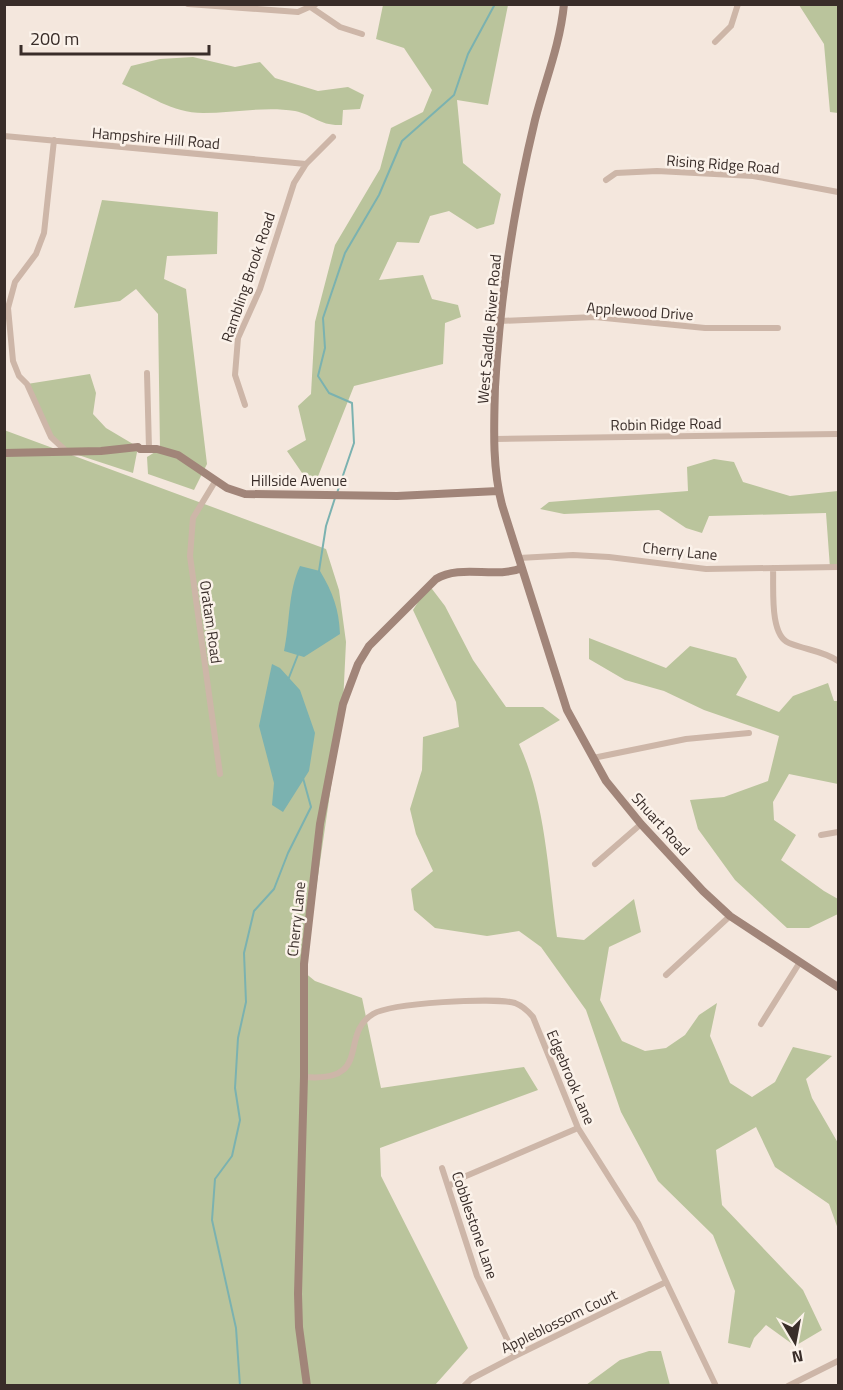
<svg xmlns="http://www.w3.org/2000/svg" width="843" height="1390" font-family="'Titillium Web',sans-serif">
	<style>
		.green { fill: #bac49c }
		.water { fill: #7bb2b0 }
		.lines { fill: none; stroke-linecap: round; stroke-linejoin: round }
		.stream { stroke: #7bb2b0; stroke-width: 2 }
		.street { stroke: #cdb6a8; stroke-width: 6 }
		.secondary { stroke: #a18579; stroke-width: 8 }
		.labels { text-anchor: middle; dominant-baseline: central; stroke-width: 5; stroke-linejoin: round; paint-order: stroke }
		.street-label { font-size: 15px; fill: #392d29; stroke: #fbf2ea }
	</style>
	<rect width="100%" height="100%" fill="#f4e7dd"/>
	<!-- green -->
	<path class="green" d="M383 5H508L488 105 457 100 463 163 501 194 494 224 477 229 449 211 430 216 419 243 397 242 379 280 423 275 432 299 458 305 461 317 445 323 443 364 354 386 313 489 287 451 306 440 298 406 311 394 315 322 335 245 380 169 391 128 423 112 432 90 404 48 376 39Z
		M799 5H838V113L830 112 824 44Z
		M193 57 235 67 260 62 275 78 318 91 348 87 364 95 360 109 343 110 342 125C319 126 314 115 295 111 265 106 233 113 203 113 172 113 149 95 122 84L131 66 160 59Z
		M102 200 218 212 217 254 167 256 164 279 186 289 207 464 194 490 148 474 147 457 160 449 158 314 136 289 120 301 74 308Z
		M90 374 96 393 93 414 106 428 138 447 133 473 66 451 51 437 27 384Z
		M4 430 326 549 339 590 346 642 343 704 304 972 315 981 362 998 381 1088 524 1067 538 1090 380 1148 381 1176 468 1348 435 1385H5Z
		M714 459 734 462 743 482 790 496 838 491V567L830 568 826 513 709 516 702 533 686 528 659 510 564 514 540 509 549 502 688 491 687 467Z
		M429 585 445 606 473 660 506 707H543L560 720 519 744C546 803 548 874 557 937L584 940 634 899 641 932 609 947 600 1000 622 1041 645 1051 666 1048 685 1035 699 1015 717 1003 710 1036 730 1083 752 1097 775 1082 793 1047 832 1056 806 1079 812 1098 838 1143V1229L829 1204 775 1167 756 1127 716 1150 722 1205 803 1290 822 1330 795 1346 766 1325 754 1338 750 1348 728 1343 735 1291 713 1235 658 1181 621 1112 586 1010 541 947 519 931 487 936 435 928 414 910 411 889 433 871 416 834 410 809 422 770 423 737 459 727 456 702 413 610Z
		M589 638 666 668 690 646 736 658 747 677 736 695 779 712 793 696 828 683 834 701H838V784L789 774 773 802 774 820 796 835 781 860 824 891 838 899V914L809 928H787L735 880 698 829 690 800 724 797 768 781 779 736 704 710 664 691 625 680 589 659Z
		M649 1351H661L670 1385H586L620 1360Z"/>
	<!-- water -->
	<path class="water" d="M300 566 320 571C333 593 339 609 340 634L304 657 284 651C290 623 288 591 300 566Z
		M272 664 280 668 300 690 315 733 309 771 283 812 272 805 274 783 259 726Z"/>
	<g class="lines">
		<!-- stream -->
		<path class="stream" d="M337 493 354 443 352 403 329 393 318 376 325 348 323 318 345 253 379 195 402 141 454 95 468 54 495 4
			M319 571 326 526 335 498
			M288 680 299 652
			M240 1386 236 1328 212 1220 215 1179 232 1156 240 1120 235 1088 238 1038 246 1002 244 953 254 911 274 889 288 853 311 807 303 778"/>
		<!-- street -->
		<path class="street" d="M188 4 298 12 316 4
			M312 8 340 27 362 34
			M715 42 731 26 738 4
			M4 136 306 164
			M54 140 44 233 36 254 15 282 8 308 13 361 19 376 27 384 51 437 66 451
			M606 180 616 173 657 171 753 176 838 192
			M500 321 595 317 705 328H778
			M147 373 149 449
			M245 405 235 375 238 338 260 289 294 183 306 164 333 137
			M495 439 838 434
			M216 480 193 518 190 556 220 774
			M519 558 573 555 609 557 706 569 838 567
			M773 568C774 587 769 635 789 643 806 650 824 651 838 661
			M593 758 686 739 749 733
			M821 835 838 832
			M595 864 641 824
			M666 975 730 916
			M761 1024 800 962
			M304 1077C374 1083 338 1035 373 1014 391 1003 494 997 515 1003 523 1006 528 1011 533 1017L578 1128 638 1223 716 1386
			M442 1168 477 1276 515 1356
			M449 1186 459 1179 578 1128
			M464 1386 471 1379 515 1356 666 1282
			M788 1386 838 1361"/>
		<!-- secondary -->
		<path class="secondary" d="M564 4C560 45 545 81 535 120 514 207 500 297 495 387 494 426 492 467 502 505L567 710 606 781 641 824 703 891 730 916 838 987
			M4 453 101 451 138 447 140 449H157L178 455 227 488 245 494 397 496 498 491
			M307 1386 299 1327 298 1294 304 1077V964L320 824 343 704 358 664 369 646 436 579C461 564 495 579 522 568"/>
	</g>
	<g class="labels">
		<!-- street labels -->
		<g class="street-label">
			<text transform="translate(156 138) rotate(5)">Hampshire Hill Road</text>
			<text transform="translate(723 164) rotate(4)">Rising Ridge Road</text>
			<text transform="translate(248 277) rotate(-71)">Rambling Brook Road</text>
			<text transform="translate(640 311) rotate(4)">Applewood Drive</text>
			<text transform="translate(489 329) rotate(-85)">West Saddle River Road</text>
			<text transform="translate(666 424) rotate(-1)">Robin Ridge Road</text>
			<text x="299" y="480">Hillside Avenue</text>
			<text transform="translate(680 551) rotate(6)">Cherry Lane</text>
			<text transform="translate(211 622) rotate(82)">Oratam Road</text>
			<text transform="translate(661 824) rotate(48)">Shuart Road</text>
			<text transform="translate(296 919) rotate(-84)">Cherry Lane</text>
			<text transform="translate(571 1077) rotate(67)">Edgebrook Lane</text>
			<text transform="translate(475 1225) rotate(71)">Cobblestone Lane</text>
			<text transform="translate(559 1321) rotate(-26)">Appleblossom Court</text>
		</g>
	</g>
	<!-- border -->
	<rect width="843" height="1390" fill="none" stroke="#392d29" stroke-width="12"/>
	<!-- north arrow -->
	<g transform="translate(795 1342) rotate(170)" stroke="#fbf2ea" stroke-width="4.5" paint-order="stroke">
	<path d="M0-4.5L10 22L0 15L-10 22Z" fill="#392d29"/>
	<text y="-9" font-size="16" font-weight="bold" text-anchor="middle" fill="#392d29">N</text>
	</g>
	<!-- scale -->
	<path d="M21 45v9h188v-9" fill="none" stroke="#392d29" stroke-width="3"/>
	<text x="30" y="45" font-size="18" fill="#392d29" stroke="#fbf2ea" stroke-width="4.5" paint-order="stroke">200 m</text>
</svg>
